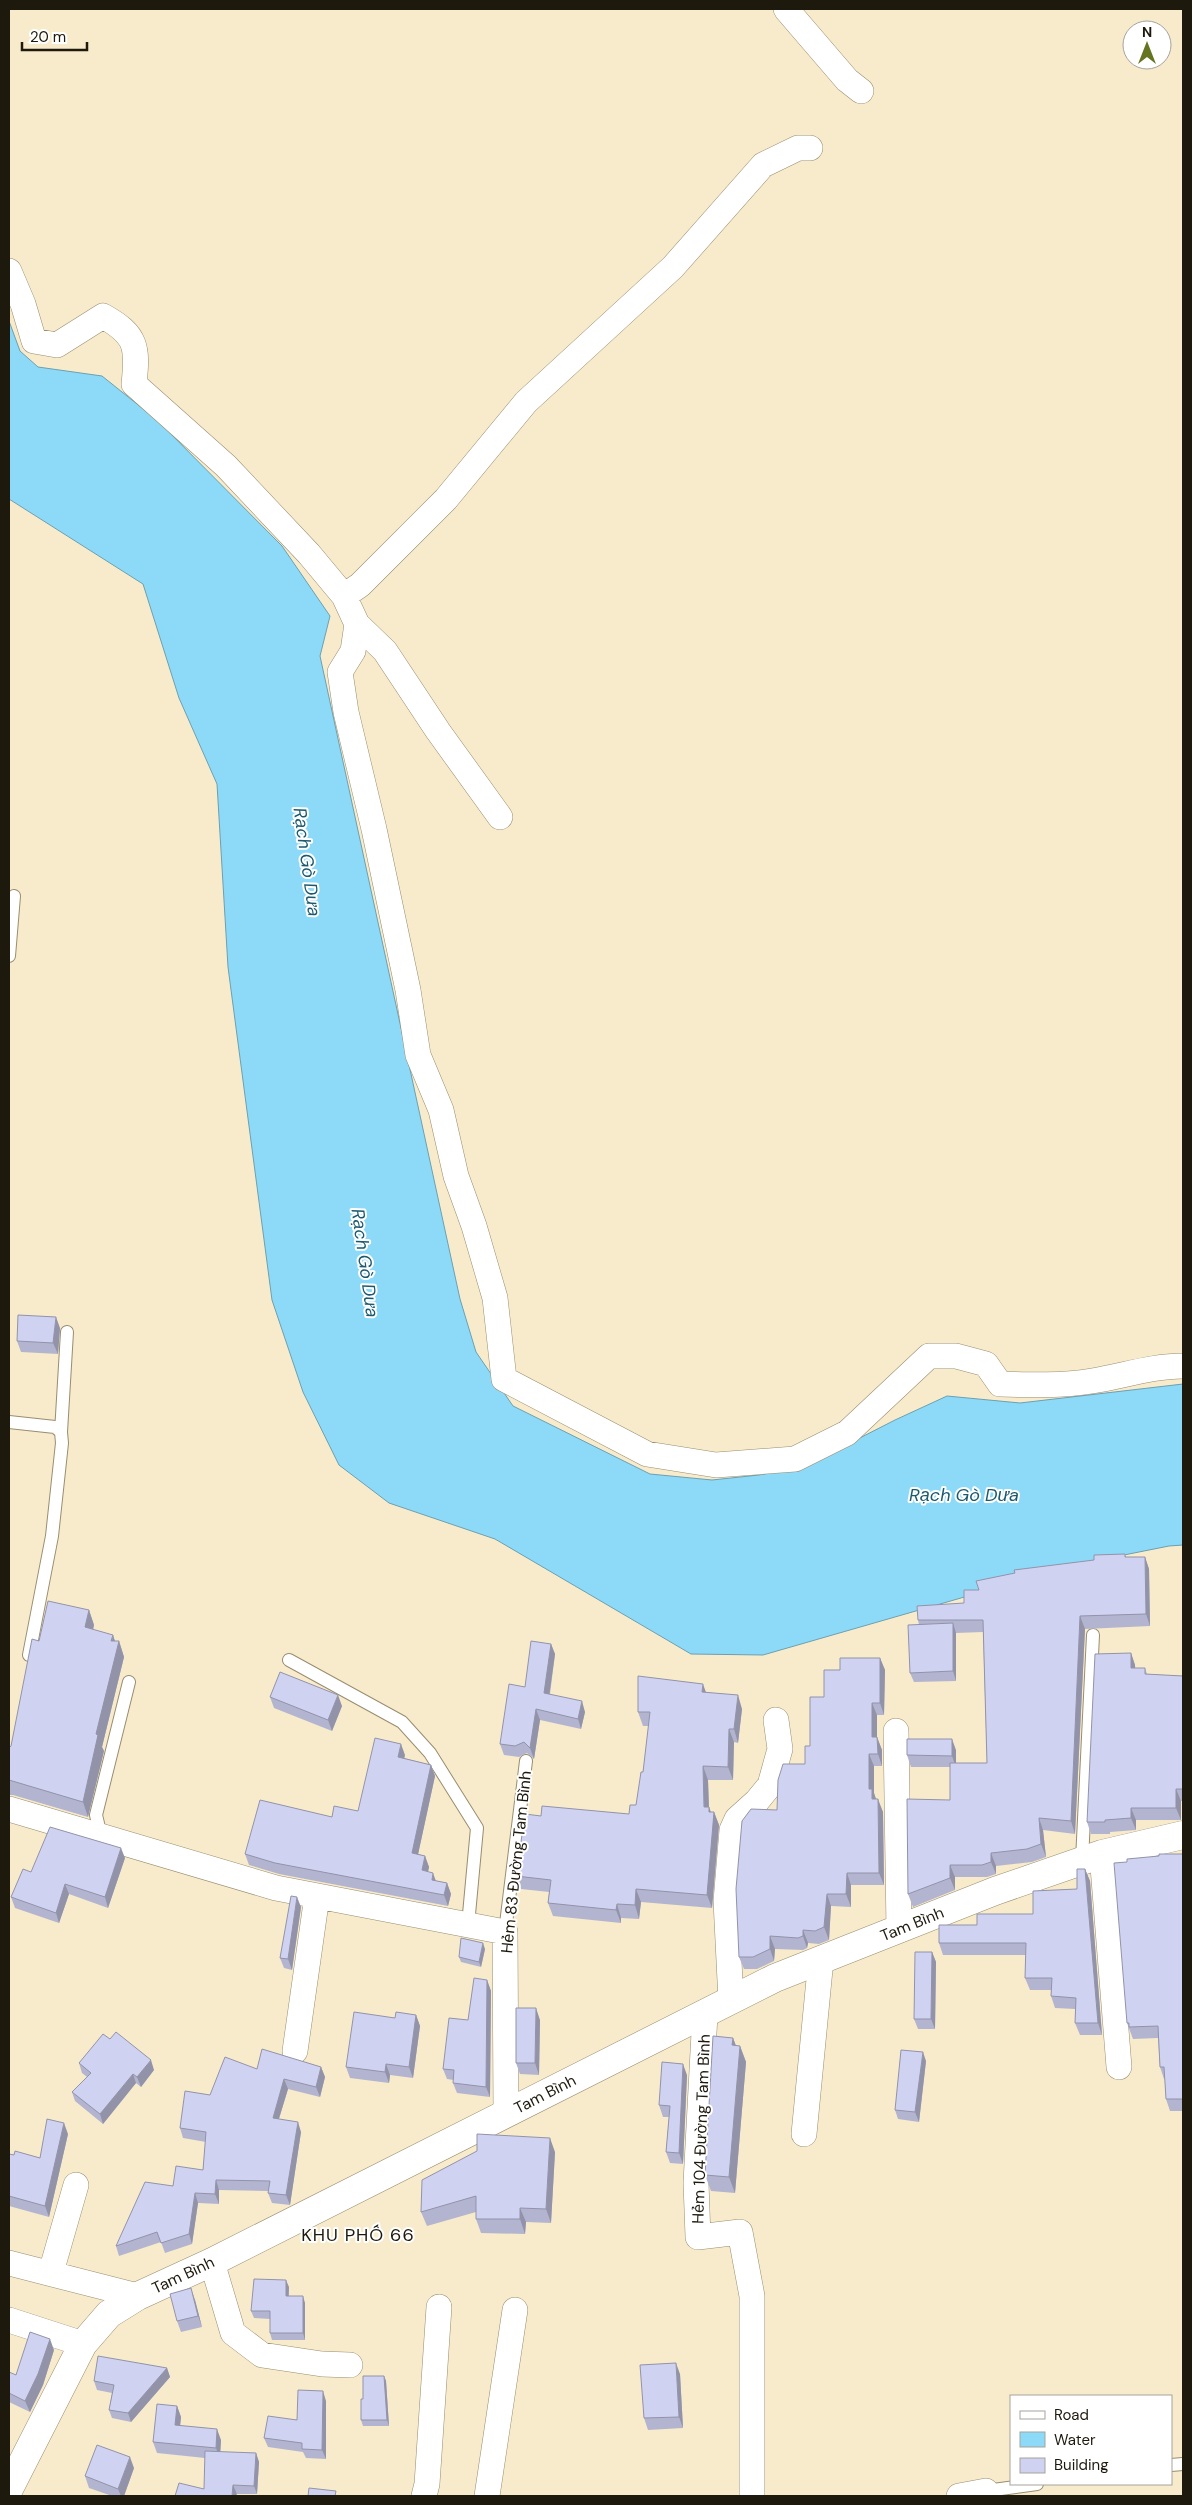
<svg xmlns="http://www.w3.org/2000/svg" width="1192" height="2505" font-family="'DM Sans',sans-serif">
	<style>
		.water { fill: #8ddaf8; stroke: #6ba0b2 }
		.lines { fill: none; stroke-linecap: round; stroke-linejoin: round }
		.lane-casing { stroke: #998d70; stroke-width: 14 }
		.street-casing { stroke: #998d70; stroke-width: 26 }
		.secondary-casing { stroke: #998d70; stroke-width: 29 }
		.lane { stroke: #fff; stroke-width: 12 }
		.street { stroke: #fff; stroke-width: 25 }
		.secondary { stroke: #fff; stroke-width: 28 }
		.wall { fill: #b3b5d0 }
		.shaded-wall { fill: #9293a9 }
		.building { fill: #d0d2f2; stroke: #9293a9 }
		.labels { text-anchor: middle; dominant-baseline: central; stroke-width: 4; stroke-linejoin: round; paint-order: stroke }
		.street-label { font-size: 16px; fill: #1d190d; stroke: #fff }
		.water-label { font-size: 18px; font-style: italic; fill: #1b596e; stroke: #fff }
		.neighbourhood-label { font-size: 18px; letter-spacing: 1px; fill: #1d190d; stroke: #fff }
	</style>
	<rect width="100%" height="100%" fill="#f8ebcb"/>
	<!-- water -->
	<path class="water" d="M9 321 20 351 38 367 102 376 157 420 282 546 330 616 320 656 460 1299 476 1352 513 1406 650 1474 712 1480 759 1475 805 1466 895 1420 947 1396 1020 1403 1183 1384V1545L1169 1546 1079 1564 763 1655 691 1654 495 1539 389 1503 339 1465 303 1392 272 1300 228 967 217 784 179 698 143 584 9 499Z"/>
	<g class="lines">
		<defs>
			<path id="lane" d="M9 956 14 896
				M9 1422 55 1427 61 1432 62 1443 52 1536 29 1655
				M61 1432 67 1332
				M289 1660 402 1722 430 1753 477 1828 468 1925
				M101 1836 96 1815 129 1682
				M1082 1860 1093 1635
				M505 1932 526 1761
				M1171 2465 1183 2464
				M986 2491 1037 2484"/>
			<path id="street" d="M786 9 847 80 861 91
				M9 271 23 304 34 341 57 345 103 316C137 335 138 347 134 384L226 466 309 554 344 596 360 585 446 499 526 402 673 267 763 165 798 148H810
				M344 596 357 624 353 651 340 672 346 712 374 829 408 990 418 1055 441 1110 456 1176 474 1226 495 1298 504 1379 647 1454 716 1465 795 1459 847 1433 929 1356H956L986 1364 1000 1384C1031 1385 1062 1386 1092 1381 1123 1376 1152 1366 1183 1366
				M357 624 385 651 438 731 500 817
				M896 1731 899 1930
				M9 1809 276 1888 505 1932 506 2114
				M1102 1854 1119 2067
				M731 2001 726 1901 732 1830 737 1819 757 1801 770 1785 780 1749 776 1720
				M705 2014 696 2183 698 2237 740 2232 752 2296V2496
				M295 2051 317 1896
				M804 2134 821 1959
				M212 2262 233 2333 262 2355 322 2364 350 2365
				M9 2263 138 2296
				M51 2272 76 2185
				M9 2320 83 2344
				M424 2496 427 2484 439 2307
				M487 2496 515 2310
				M959 2496 986 2491 987 2496"/>
			<path id="secondary" d="M9 2489 83 2344 109 2314 138 2296 212 2262 775 1978 995 1891 1102 1854 1183 1835"/>
		</defs>
		<!-- lane casing -->
		<use href="#lane" class="lane-casing"/>
		<!-- street casing -->
		<use href="#street" class="street-casing"/>
		<!-- secondary casing -->
		<use href="#secondary" class="secondary-casing"/>
		<!-- lane -->
		<use href="#lane" class="lane"/>
		<!-- street -->
		<use href="#street" class="street"/>
		<!-- secondary -->
		<use href="#secondary" class="secondary"/>
	</g>
	<!-- wall -->
	<path class="wall" d="M60 1328 58 1354 21 1352 17 1341Z
		M1125 1554 1126 1557H1145L1149 1569 1150 1626 1085 1629 1075 1834 1043 1830 1046 1857 1032 1862 996 1866V1874L987 1877H955V1890L913 1907 908 1894 950 1800V1767H911L907 1755 956 1750V1763H987L983 1632 956 1633V1681L914 1682 910 1673 919 1625 918 1620 964 1603 979 1590 1094 1560Z
		M89 1610 94 1625 93 1630 113 1635 115 1641H119L124 1657 102 1747 104 1751 88 1817 13 1795H9V1748L11 1746 39 1641Z
		M551 1644 555 1654 550 1694 585 1712 581 1729 540 1720 534 1759 527 1753 519 1757 504 1755 500 1744 525 1687Z
		M1131 1653 1135 1665V1668H1145L1147 1674 1183 1676V1801H1181V1820H1136V1830L1110 1832V1834H1091L1087 1822Z
		M880 1658 885 1670 884 1715H877V1737L882 1750V1766H874V1793L876 1799 883 1812 884 1885H851V1907L831 1906 829 1940 819 1944 808 1943 807 1948 803 1950 775 1949 774 1961 757 1969H744L739 1957 777 1810 805 1764 824 1697 840 1670Z
		M706 1692 742 1709 738 1743 734 1742 733 1780H708L709 1807 711 1812H714L719 1825 712 1908 641 1902 639 1919 621 1918V1923L553 1916 548 1903 549 1892 521 1889 516 1876 541 1816 629 1814 636 1805 643 1772 649 1726H643L638 1712Z
		M270 1697 342 1706 332 1731 274 1708Z
		M405 1755 404 1758 431 1765 435 1776 418 1854 425 1856 429 1867 428 1872 436 1881 447 1883 451 1894 448 1906 279 1874 249 1865 245 1854 332 1817 358 1811Z
		M1183 1854V2111H1170L1166 2099 1165 2079H1164L1160 2067 1158 2038 1133 2039 1127 2023V1862Z
		M125 1858 108 1908 69 1894 59 1923 15 1908 11 1897 31 1872Z
		M1085 1869 1090 1881 1102 2035H1080L1075 2023V2009L1055 2008 1051 1996V1990H1030L1025 1978 1026 1955H943L939 1943 977 1925 1033 1914 1077 1889Z
		M301 1907 292 1970 284 1968 280 1958Z
		M485 1949 481 1967 461 1962 459 1957Z
		M932 1952 936 1962 935 2029H918L914 2019Z
		M487 1980 491 1991 490 2097 457 2093 453 2083 454 2080 447 2079 443 2069 468 2020Z
		M416 2015 420 2026 413 2078 390 2075 389 2083 350 2078 346 2067 395 2018Z
		M540 2020 539 2075 520 2074 516 2063Z
		M733 2038 736 2046H740L746 2062 735 2193 711 2191 705 2175Z
		M926 2061 919 2122 898 2119 895 2110Z
		M79 2063 154 2070 141 2087 136 2083 103 2124 75 2101 72 2092 87 2077 82 2073Z
		M321 2067 325 2077 320 2097 288 2089 279 2119 301 2132 290 2205 272 2203 268 2193V2191L219 2190V2204L198 2203 192 2244 165 2253 161 2242 119 2256 116 2246 173 2186 203 2170 206 2142 183 2138 180 2128 210 2095 257 2069Z
		M687 2075 683 2164 670 2163 666 2152 669 2117H663L659 2105Z
		M68 2134 49 2217 9 2206V2154L14 2155 40 2158Z
		M555 2152 551 2223 526 2222 525 2234 481 2233 476 2219V2212L427 2226 421 2212Z
		M289 2287V2296L305 2303V2340H272L270 2333V2319L254 2318 251 2311Z
		M195 2300 202 2327 181 2332 177 2321Z
		M54 2350 43 2385 30 2412 9 2402V2372L16 2375Z
		M167 2368 170 2377 131 2422 112 2418 109 2410 112 2393 97 2390 94 2381Z
		M680 2374 683 2428 648 2430 644 2418Z
		M384 2376 386 2381 389 2426H363L361 2420 363 2399Z
		M326 2401V2459L306 2458 303 2452 268 2447 264 2438 297 2420Z
		M177 2406 181 2417 180 2426 221 2440 220 2452 256 2453 259 2462 257 2494H237L205 2458 157 2453 153 2442Z
		M134 2468 124 2496H112L89 2488 85 2476Z"/>
	<!-- shaded-wall -->
	<path class="shaded-wall" d="M56 1317 60 1328 58 1354 53 1343Z
		M1145 1557 1149 1569 1150 1626 1146 1614Z
		M89 1610 94 1625 90 1643 85 1627Z
		M1080 1616 1085 1629 1075 1834 1071 1821Z
		M953 1623 956 1633V1681L953 1671Z
		M113 1635 117 1648 119 1641 124 1657 102 1747 104 1751 88 1817 83 1802 96 1734Z
		M551 1644 555 1654 548 1704 544 1693Z
		M1131 1653 1135 1665 1136 1680 1131 1668Z
		M880 1658 885 1670 884 1715 880 1703Z
		M703 1684 708 1698 702 1692Z
		M338 1695 342 1706 332 1731 328 1720Z
		M738 1695 742 1709 738 1743 734 1729Z
		M582 1701 585 1712 581 1729 578 1719Z
		M872 1703 877 1715V1750L872 1737Z
		M536 1709 540 1720 534 1759 530 1748Z
		M729 1729 734 1742 733 1780 728 1767Z
		M877 1737 882 1750V1766L878 1754Z
		M952 1739 956 1750V1767L952 1756Z
		M401 1744 405 1755 402 1768 398 1757Z
		M869 1754 874 1766V1793L877 1802V1811L869 1789Z
		M431 1765 435 1776 416 1864 412 1853Z
		M703 1766 708 1780 709 1810V1807L713 1819 714 1812 719 1825 712 1908 707 1895Z
		M1176 1789 1181 1801V1820L1176 1808Z
		M878 1799 883 1812 884 1885 879 1873Z
		M1131 1808 1136 1820V1830L1131 1818Z
		M1039 1818 1043 1830 1046 1857 1041 1844Z
		M121 1848 125 1858 108 1908 105 1897Z
		M991 1853 996 1866V1874L991 1862Z
		M425 1856 429 1867 426 1881 422 1870Z
		M950 1865 955 1877V1890L950 1878Z
		M1085 1869 1090 1881 1102 2035 1098 2023Z
		M433 1873 437 1884 432 1880Z
		M847 1873 851 1885V1907L846 1894Z
		M447 1883 451 1894 448 1906 444 1895Z
		M65 1884 69 1894 59 1923 56 1913Z
		M636 1889 641 1902 639 1919 635 1905Z
		M827 1894 831 1906 829 1940 824 1927Z
		M297 1897 301 1907 292 1970 288 1959Z
		M617 1904 621 1918V1923L616 1910Z
		M803 1930 808 1943 807 1948 803 1936Z
		M770 1936 775 1949 774 1961 770 1949Z
		M483 1943 485 1949 481 1967 479 1962Z
		M932 1952 936 1962 935 2029 931 2019Z
		M487 1980 491 1991 490 2097 486 2087Z
		M536 2008 540 2020 539 2075 535 2063Z
		M416 2015 420 2026 413 2078 409 2067Z
		M733 2038 739 2054 732 2045Z
		M740 2046 746 2062 735 2193 729 2177Z
		M923 2052 926 2061 919 2122 915 2112Z
		M151 2060 154 2070 141 2087 137 2077Z
		M386 2064 390 2075 389 2083 385 2072Z
		M683 2064 687 2075 683 2164 679 2153Z
		M321 2067 325 2077 320 2097 316 2087Z
		M133 2074 136 2083 103 2124 100 2114Z
		M284 2079 288 2089 276 2128 273 2118Z
		M298 2122 301 2132 290 2205 286 2195Z
		M64 2123 68 2134 49 2217 45 2206Z
		M550 2138 555 2152 551 2223 546 2209Z
		M216 2180 219 2190V2204L215 2194Z
		M195 2193 198 2203 192 2244 189 2234Z
		M520 2208 526 2222 525 2234 520 2219Z
		M286 2280 289 2287 288 2303 286 2296Z
		M191 2288 195 2300 202 2327 198 2316Z
		M303 2296 305 2303V2340L303 2333Z
		M50 2339 54 2350 43 2385 30 2412 25 2401Z
		M676 2363 680 2374 683 2428 679 2417Z
		M167 2368 170 2377 131 2422 128 2413Z
		M384 2376 386 2381 389 2426 387 2420Z
		M323 2391 326 2401V2459L322 2450Z
		M177 2406 181 2417 179 2436 175 2425Z
		M217 2429 221 2440 220 2459 216 2448Z
		M256 2453 259 2462 257 2494 254 2486Z
		M130 2457 134 2468 124 2496H121L118 2489Z
		M233 2485 237 2494 236 2496H232Z"/>
	<!-- building -->
	<path class="building" d="M18 1315 56 1317 53 1343 17 1341Z
		M1125 1554V1557H1145L1146 1614 1080 1616 1071 1821 1039 1818 1041 1844 1027 1849 991 1853V1862L982 1865H950V1878L908 1894 907 1799 950 1800V1763H987L983 1620H918L917 1606 964 1603V1590H979L976 1581 1015 1573 1014 1570 1094 1560V1555Z
		M48 1601 89 1610 85 1627 113 1635 111 1641H119L96 1734 98 1735 83 1802 9 1780V1748L11 1746 32 1639 39 1641Z
		M953 1623V1671L910 1673 908 1625Z
		M531 1641 551 1644 544 1693 582 1701 578 1719 536 1709 530 1748 524 1742 515 1746 500 1744 509 1684 525 1687Z
		M1131 1653V1668H1145V1674L1183 1676V1789H1176V1808H1131V1818L1105 1820V1822H1087L1095 1654Z
		M840 1658H880V1703H872V1737H877L878 1754H869V1789H872V1799H878L879 1873H847L846 1894H827L824 1927 815 1931 803 1930V1936L798 1938 770 1936V1949L753 1957H739L736 1889 742 1821 751 1809 777 1810 778 1780 783 1764H805V1746H810V1697H824V1670H840Z
		M280 1672 338 1695 328 1720 270 1697Z
		M638 1676 703 1684 702 1692 738 1695 734 1729H729L728 1767 703 1766 704 1807H709V1812H714L707 1895 636 1889 635 1905 617 1904 616 1910 548 1903 551 1880 516 1876 525 1814 541 1816 542 1806 629 1814 630 1805H636L641 1772H643L650 1712H638Z
		M375 1738 401 1744 398 1757 431 1765 412 1853 425 1856 422 1870 433 1873 432 1880 447 1883 444 1895 275 1863 245 1854 260 1800 332 1817 334 1806 358 1811Z
		M907 1739H952V1756L907 1755Z
		M50 1827 121 1848 105 1897 65 1884 56 1913 11 1897 23 1869 31 1872Z
		M1159 1854H1183V2099H1166L1164 2067H1160L1158 2026 1129 2027V2023H1127L1114 1863 1127 1862V1859L1159 1856Z
		M1077 1869H1085L1098 2023H1075L1076 1998 1051 1996 1052 1978H1025L1026 1943H939V1925H977V1914H1033V1891L1077 1889Z
		M291 1896 297 1897 288 1959 280 1958Z
		M461 1938 483 1943 479 1962 459 1957Z
		M915 1952H932L931 2019H914Z
		M474 1978 487 1980 486 2087 453 2083 454 2070 443 2069 449 2018 468 2020Z
		M516 2008H536L535 2063H516Z
		M354 2012 395 2018 396 2012 416 2015 409 2067 386 2064 385 2072 346 2067Z
		M116 2032 151 2060 137 2077 133 2074 100 2114 72 2092 91 2073 79 2063 103 2034 110 2039Z
		M713 2036 733 2038 732 2045 740 2046 729 2177 705 2175Z
		M262 2049 321 2067 316 2087 284 2079 273 2118 298 2122 286 2195 268 2193 270 2181 216 2180 215 2194 195 2193 189 2234 161 2243 157 2232 116 2246 145 2182 173 2186 176 2166 203 2170 206 2132 180 2128 185 2091 210 2095 225 2057 257 2069Z
		M901 2050 923 2052 915 2112 895 2110Z
		M662 2062 683 2064 679 2153 666 2152 670 2106 659 2105Z
		M47 2119 64 2123 45 2206 9 2196V2154L14 2155 15 2151 40 2158Z
		M477 2134 550 2138 546 2209 520 2208V2219H476V2196L421 2212 422 2180 477 2151Z
		M254 2279 286 2280V2296H303V2333H270V2311H251Z
		M191 2288 198 2316 177 2321 170 2294Z
		M30 2332 50 2339 38 2374 25 2401 9 2393V2372L16 2375Z
		M98 2356 167 2368 128 2413 109 2410 114 2385 94 2381Z
		M676 2363 679 2417 644 2418 640 2365Z
		M363 2376H384L387 2420H361V2399H363Z
		M298 2390 323 2391 322 2450 302 2449V2443L264 2438 268 2416 297 2420Z
		M157 2404 177 2406 175 2425 217 2429 216 2448 153 2442Z
		M97 2445 130 2457 118 2489 85 2476Z
		M205 2451 256 2453 254 2486 233 2485 232 2496H175L179 2483 204 2489Z
		M309 2488 336 2491 335 2496H308Z"/>
	<g class="labels">
		<!-- street labels -->
		<g class="street-label">
			<text transform="translate(516 1862) rotate(-84)">Hẻm 83 Đường Tam Bình</text>
			<text transform="translate(912 1924) rotate(-22)">Tam Bình</text>
			<text transform="translate(545 2094) rotate(-27)">Tam Bình</text>
			<text transform="translate(701 2129) rotate(-88)">Hẻm 104 Đường Tam Bình</text>
			<text transform="translate(183 2275) rotate(-25)">Tam Bình</text>
		</g>
		<!-- water labels -->
		<g class="water-label">
			<text transform="translate(307 862) rotate(82)">Rạch Gò Dưa</text>
			<text transform="translate(365 1263) rotate(82)">Rạch Gò Dưa</text>
			<text x="964" y="1495">Rạch Gò Dưa</text>
		</g>
		<!-- neighbourhood labels -->
		<g class="neighbourhood-label">
			<text x="358" y="2235">KHU PHỐ 66</text>
		</g>
	</g>
	<!-- border -->
	<rect width="1192" height="2505" fill="none" stroke="#1d190d" stroke-width="20"/>
	<!-- legend -->
	<rect x="1010" y="2395" width="162" height="90" fill="#ffffff" stroke="#a5a39e"/>
	<rect x="1020" y="2411" width="25" height="8" fill="#ffffff" stroke="#a5a39e"/>
	<text x="1054" y="2420" font-size="15" fill="#1d190d">Road</text>
	<rect x="1020" y="2432" width="25" height="15" fill="#8ddaf8" stroke="#a5a39e"/>
	<text x="1054" y="2445" font-size="15" fill="#1d190d">Water</text>
	<rect x="1020" y="2458" width="25" height="15" fill="#d0d2f2" stroke="#a5a39e"/>
	<text x="1054" y="2470" font-size="15" fill="#1d190d">Building</text>
	<!-- north arrow -->
	<g transform="translate(1147 45)"><circle r="24" fill="#ffffff" stroke="#a5a39e"/>
	<path d="M0-4L9 19L0 12L-9 19Z" fill="#647421"/>
	<text y="-8" font-size="14" font-weight="bold" text-anchor="middle" fill="#1d190d">N</text>
	</g>
	<!-- scale -->
	<path d="M22 42v8h65v-8" fill="none" stroke="#1d190d" stroke-width="2.5"/>
	<text x="30" y="42" font-size="15" fill="#1d190d" stroke="#ffffff" stroke-width="4" paint-order="stroke">20 m</text>
</svg>
